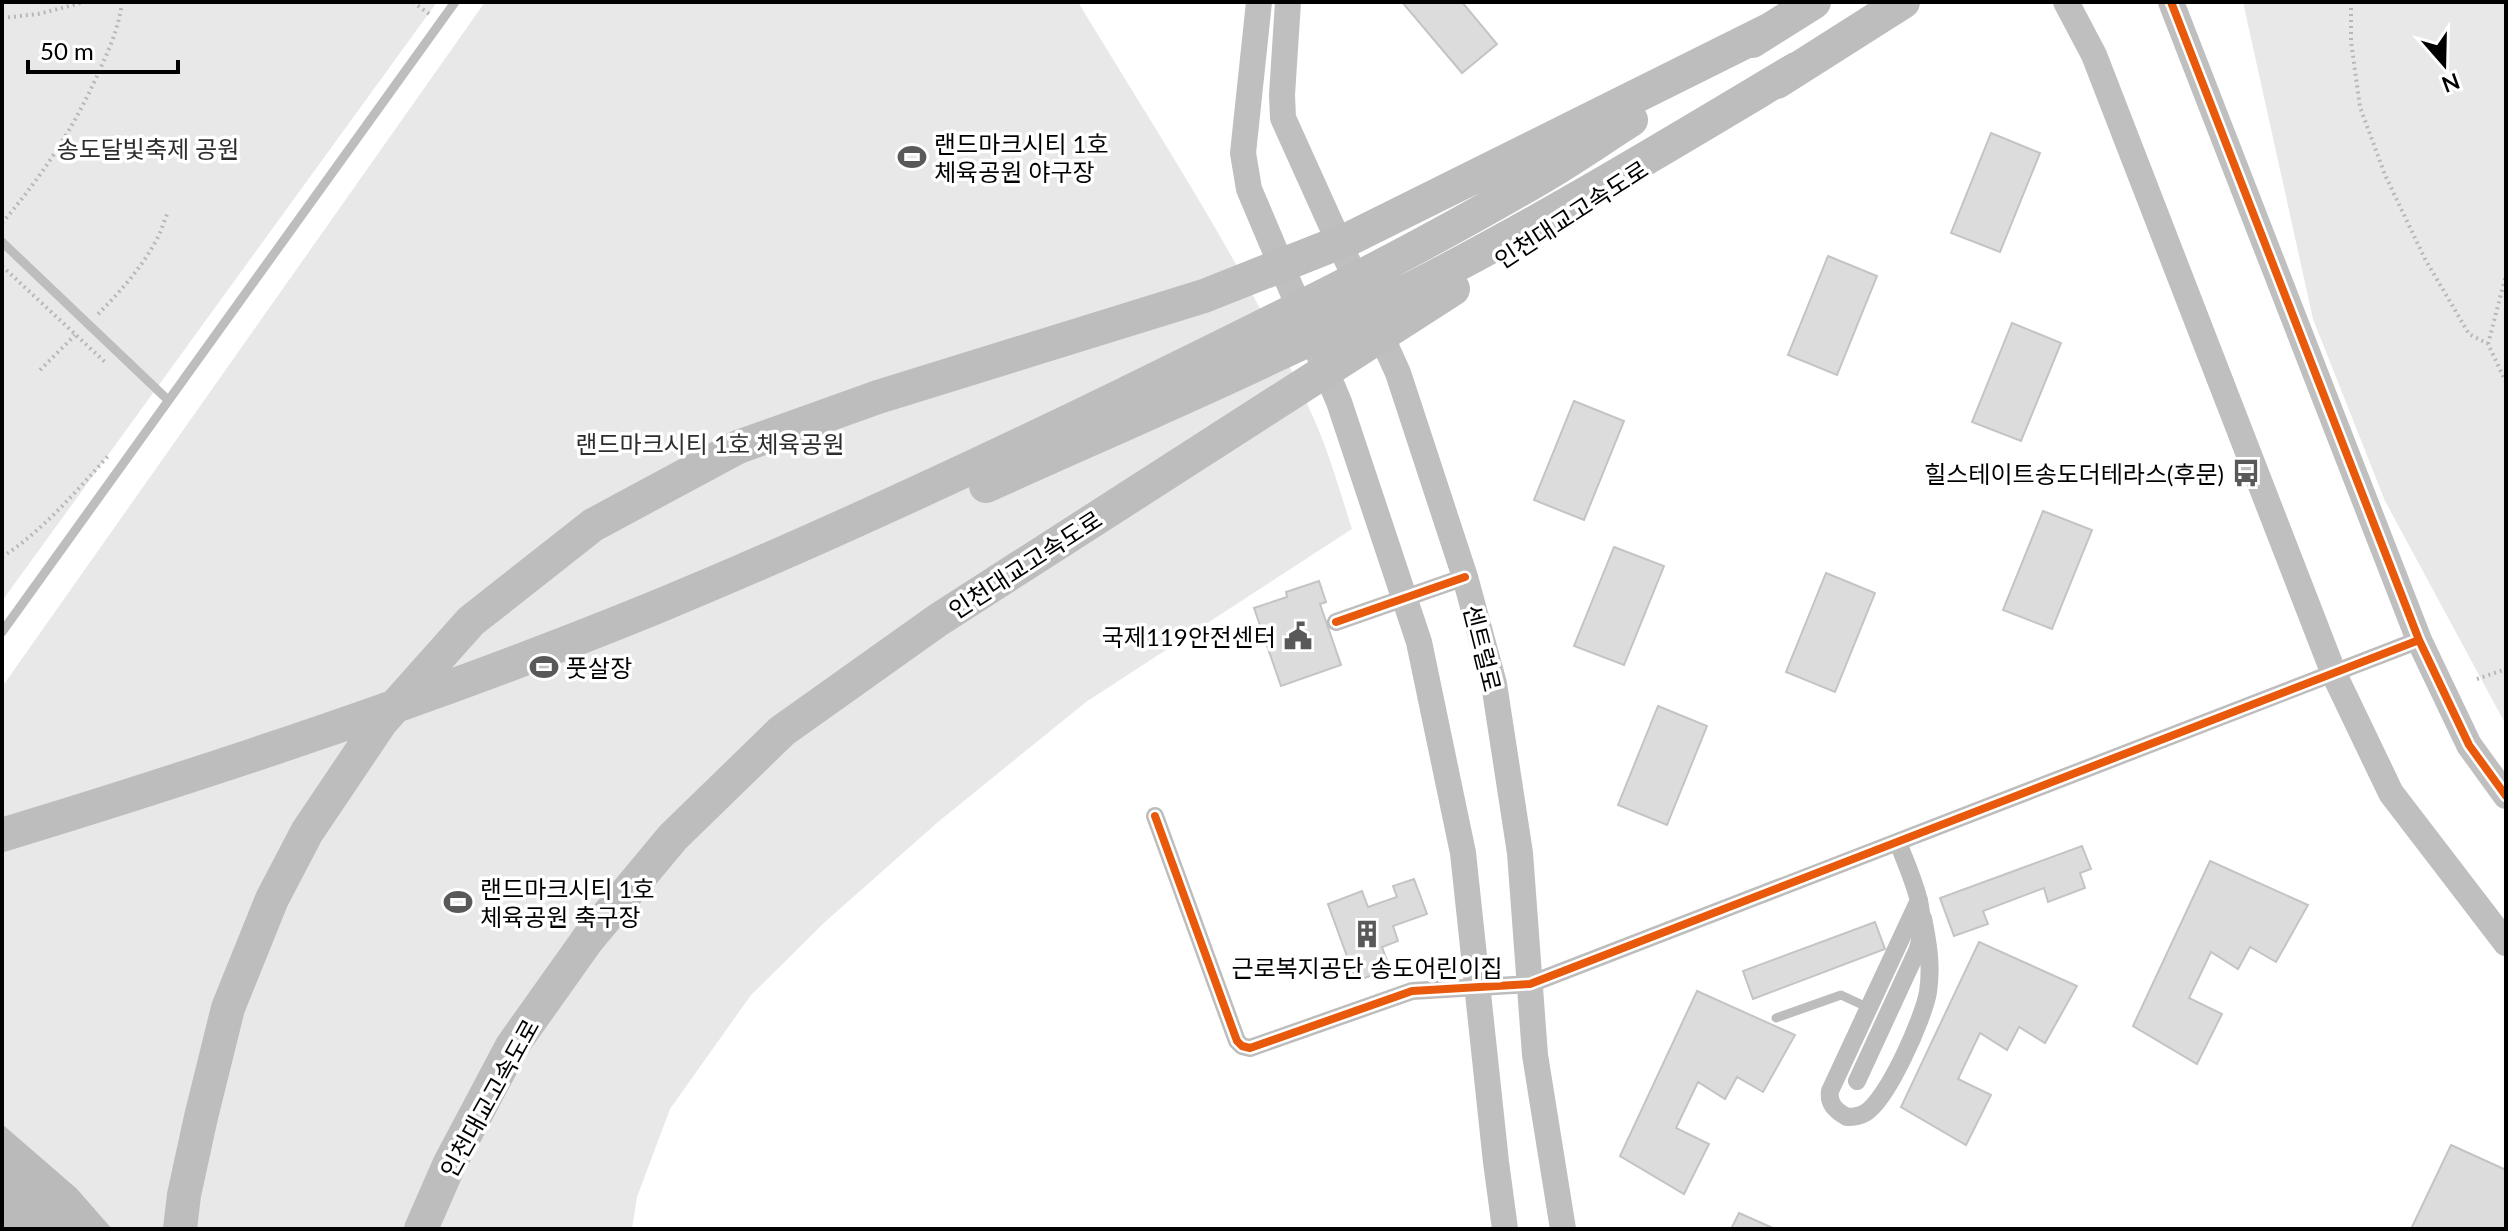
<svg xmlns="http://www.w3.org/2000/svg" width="2508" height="1231" font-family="Lato,'Noto Sans KR',sans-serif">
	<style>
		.green { fill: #e8e8e8 }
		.water { fill: #bababa }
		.building { fill: #dcdcdc; stroke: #c4c4c4; stroke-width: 2 }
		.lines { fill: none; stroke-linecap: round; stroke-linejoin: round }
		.path { stroke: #b8b8b8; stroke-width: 4; stroke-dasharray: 2 4; stroke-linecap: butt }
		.service { stroke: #bdbdbd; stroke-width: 9 }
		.minor { stroke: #bdbdbd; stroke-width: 18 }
		.secondary { stroke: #bfbfbf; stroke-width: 26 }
		.motorway { stroke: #bdbdbd; stroke-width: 34 }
		.cycleway-casing { stroke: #fff; stroke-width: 13 }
		.cycleway { stroke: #e8590c; stroke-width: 8 }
		.labels { text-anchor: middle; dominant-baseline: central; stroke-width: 7; stroke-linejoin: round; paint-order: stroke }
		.poi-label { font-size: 24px; fill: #000; stroke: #fff; text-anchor: start }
		.park-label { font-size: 24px; fill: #2d2d2d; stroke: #fff }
		.street-label { font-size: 24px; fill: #000; stroke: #fff }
	</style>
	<rect width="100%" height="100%" fill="#fff"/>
	<!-- green -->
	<path class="green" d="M2 2H437L2 601Z
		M485 2H1078C1162 141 1252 276 1317 426 1331 459 1341 495 1352 529L1086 702 938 822 826 921 751 995 670 1109 637 1197 632 1229H112L2 1125V687Z
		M2243 2H2506V725L2385 501 2313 319Z"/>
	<!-- water -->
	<path class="water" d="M2 1124 77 1189 112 1229H2Z"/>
	<!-- building -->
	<path class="building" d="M1402 2H1462L1497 44 1462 73Z
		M1991 133 2040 153 2000 252 1951 233Z
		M1828 256 1877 276 1837 375 1788 355Z
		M2012 323 2061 343 2021 441 1972 422Z
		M1574 401 1624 421 1584 520 1534 500Z
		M2043 511 2092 530 2052 629 2003 610Z
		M1614 547 1664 566 1624 665 1574 646Z
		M1826 573 1875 593 1835 692 1786 672Z
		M1319 581 1326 602 1320 604 1341 665 1281 686 1254 608 1287 597 1286 592Z
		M1658 706 1707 726 1667 825 1618 805Z
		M2082 846 2091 869 2080 873 2085 888 2048 902 2044 888 1983 911 1988 924 1954 936 1940 898Z
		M2210 861 2308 905 2276 962 2250 947 2238 969 2211 952 2189 998 2222 1014 2197 1064 2133 1026Z
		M1414 879 1427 914 1393 926 1398 941 1382 947 1390 969 1356 981 1328 904 1362 891 1368 907 1397 897 1393 886Z
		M1875 922 1885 949 1753 999 1743 971Z
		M1979 942 2077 986 2045 1043 2019 1027 2007 1050 1980 1033 1958 1079 1991 1095 1966 1145 1901 1107Z
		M1697 991 1795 1035 1763 1092 1737 1077 1725 1099 1698 1082 1676 1128 1709 1144 1684 1194 1620 1156Z
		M2451 1145 2506 1170V1229H2411Z
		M1739 1213 1775 1229H1731Z"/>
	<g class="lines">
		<!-- path -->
		<path class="path" d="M413 2 432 16
			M2351 2V41L2360 107 2385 175 2425 259 2469 334 2488 344 2506 382
			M2 18 38 14 85 2
			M2 223C43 175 76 125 101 67 111 45 119 26 122 2
			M2 266 106 363
			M98 314C121 291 143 266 158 237 162 229 164 220 168 213
			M2488 344 2506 275
			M40 370 75 335
			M2 557C44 530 76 491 110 454
			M2477 679 2506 669"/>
		<!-- service -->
		<path class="service" d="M2 242 168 400
			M2 632 455 2
			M1776 1018 1841 995 1869 1008"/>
		<!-- minor -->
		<path class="minor" d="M1336 622 1465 577
			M1155 816 1237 1041 1242 1046 1250 1048 1412 991 1530 984 2419 640
			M1919 900 1830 1091C1828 1104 1836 1111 1847 1117 1853 1117 1860 1116 1865 1113 1887 1101 1924 1017 1928 992 1932 966 1928 943 1923 918
			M1857 1081 1917 951C1931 913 1911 878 1898 842"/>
		<!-- secondary -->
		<path class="secondary" d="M1259 2 1243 153 1249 189 1339 402 1419 642 1463 853 1496 1162 1505 1229
			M1288 2 1282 95 1283 118 1398 373 1465 577 1494 684 1520 853 1535 1055 1563 1229
			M2066 2 2094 55 2334 674 2391 793 2506 943
			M2171 2 2419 640 2469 745 2506 796"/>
		<!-- motorway -->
		<path class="motorway" d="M1752 41 1814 2
			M1777 82 1903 2
			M986 486C1121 425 1257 367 1389 300 1529 230 1662 149 1796 69
			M2 835C222 768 441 695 654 608 814 542 971 469 1127 393 1266 325 1406 257 1540 178 1571 160 1601 139 1631 120
			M180 1229 184 1195 201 1117 228 1008 272 899 307 832 381 722 471 621 593 525 738 447 878 397 1204 296 1353 237 1771 29
			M421 1229 449 1165 512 1046 588 939 673 837 782 731 938 620 1453 289"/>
		<defs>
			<path id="cycleway" d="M2171 2 2419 640 2469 745 2506 796
				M1336 622 1465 577
				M1155 816 1237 1041 1242 1046 1250 1048 1412 991 1530 984 2419 640"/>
		</defs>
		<!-- cycleway casing -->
		<use href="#cycleway" class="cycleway-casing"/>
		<!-- cycleway -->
		<use href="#cycleway" class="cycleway"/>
	</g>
	<!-- icons -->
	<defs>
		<symbol id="stadium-bare" viewBox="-9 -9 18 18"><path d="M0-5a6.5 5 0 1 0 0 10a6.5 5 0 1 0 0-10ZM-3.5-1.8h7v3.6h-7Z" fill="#595959" stroke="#fff" stroke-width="2.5" paint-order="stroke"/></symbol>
		<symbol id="bus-bare" viewBox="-9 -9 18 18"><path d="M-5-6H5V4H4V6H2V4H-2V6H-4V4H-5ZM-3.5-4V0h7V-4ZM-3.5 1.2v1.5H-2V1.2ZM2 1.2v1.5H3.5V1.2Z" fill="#595959" stroke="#fff" stroke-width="2.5" paint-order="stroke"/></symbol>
		<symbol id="civic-bare" viewBox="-9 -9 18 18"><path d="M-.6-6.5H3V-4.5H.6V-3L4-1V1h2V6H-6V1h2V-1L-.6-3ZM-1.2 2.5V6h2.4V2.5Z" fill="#595959" stroke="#fff" stroke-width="2.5" paint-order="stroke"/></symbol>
		<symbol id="building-bare" viewBox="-9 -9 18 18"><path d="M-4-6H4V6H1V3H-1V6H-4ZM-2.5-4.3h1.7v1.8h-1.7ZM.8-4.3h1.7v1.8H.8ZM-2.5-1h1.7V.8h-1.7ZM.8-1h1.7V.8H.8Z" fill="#595959" stroke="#fff" stroke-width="2.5" paint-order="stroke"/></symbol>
	</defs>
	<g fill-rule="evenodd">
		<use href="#stadium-bare" x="892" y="137" width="40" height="40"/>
		<use href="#bus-bare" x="2226" y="453" width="40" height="40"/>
		<use href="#civic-bare" x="1278" y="616" width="40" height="40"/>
		<use href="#stadium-bare" x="524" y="647" width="40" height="40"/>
		<use href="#stadium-bare" x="438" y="882" width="40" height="40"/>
		<use href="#building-bare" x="1347" y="914" width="40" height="40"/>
	</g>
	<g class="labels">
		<!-- poi labels -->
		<g class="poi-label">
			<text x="934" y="143">랜드마크시티 1호<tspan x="934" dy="28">체육공원 야구장</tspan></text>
			<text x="2224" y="473" text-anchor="end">힐스테이트송도더테라스(후문)</text>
			<text x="1276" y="636" text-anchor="end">국제119안전센터</text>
			<text x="566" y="667">풋살장</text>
			<text x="480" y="888">랜드마크시티 1호<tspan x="480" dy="28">체육공원 축구장</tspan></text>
			<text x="1367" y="967" text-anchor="middle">근로복지공단 송도어린이집</text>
		</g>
		<!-- park labels -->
		<g class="park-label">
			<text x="148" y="148">송도달빛축제 공원</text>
			<text x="710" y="443">랜드마크시티 1호 체육공원</text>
		</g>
		<!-- street labels -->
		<g class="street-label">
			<text transform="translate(1571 214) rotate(-33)">인천대교고속도로</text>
			<text transform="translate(1025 564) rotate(-33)">인천대교고속도로</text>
			<text transform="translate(1483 648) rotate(76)">센트럴로</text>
			<text transform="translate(489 1098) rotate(-61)">인천대교고속도로</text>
		</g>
	</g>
	<!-- border -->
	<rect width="2508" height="1231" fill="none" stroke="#000000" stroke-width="8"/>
	<!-- north arrow -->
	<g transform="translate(2444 64) rotate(160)" stroke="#ffffff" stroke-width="6" paint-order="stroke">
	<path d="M0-6L14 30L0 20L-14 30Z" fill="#000000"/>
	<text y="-12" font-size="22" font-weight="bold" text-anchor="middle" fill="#000000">N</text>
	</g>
	<!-- scale -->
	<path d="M28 60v12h150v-12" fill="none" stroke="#000000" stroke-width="4"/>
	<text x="40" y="60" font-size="24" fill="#000000" stroke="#ffffff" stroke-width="6" paint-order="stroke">50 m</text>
</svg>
